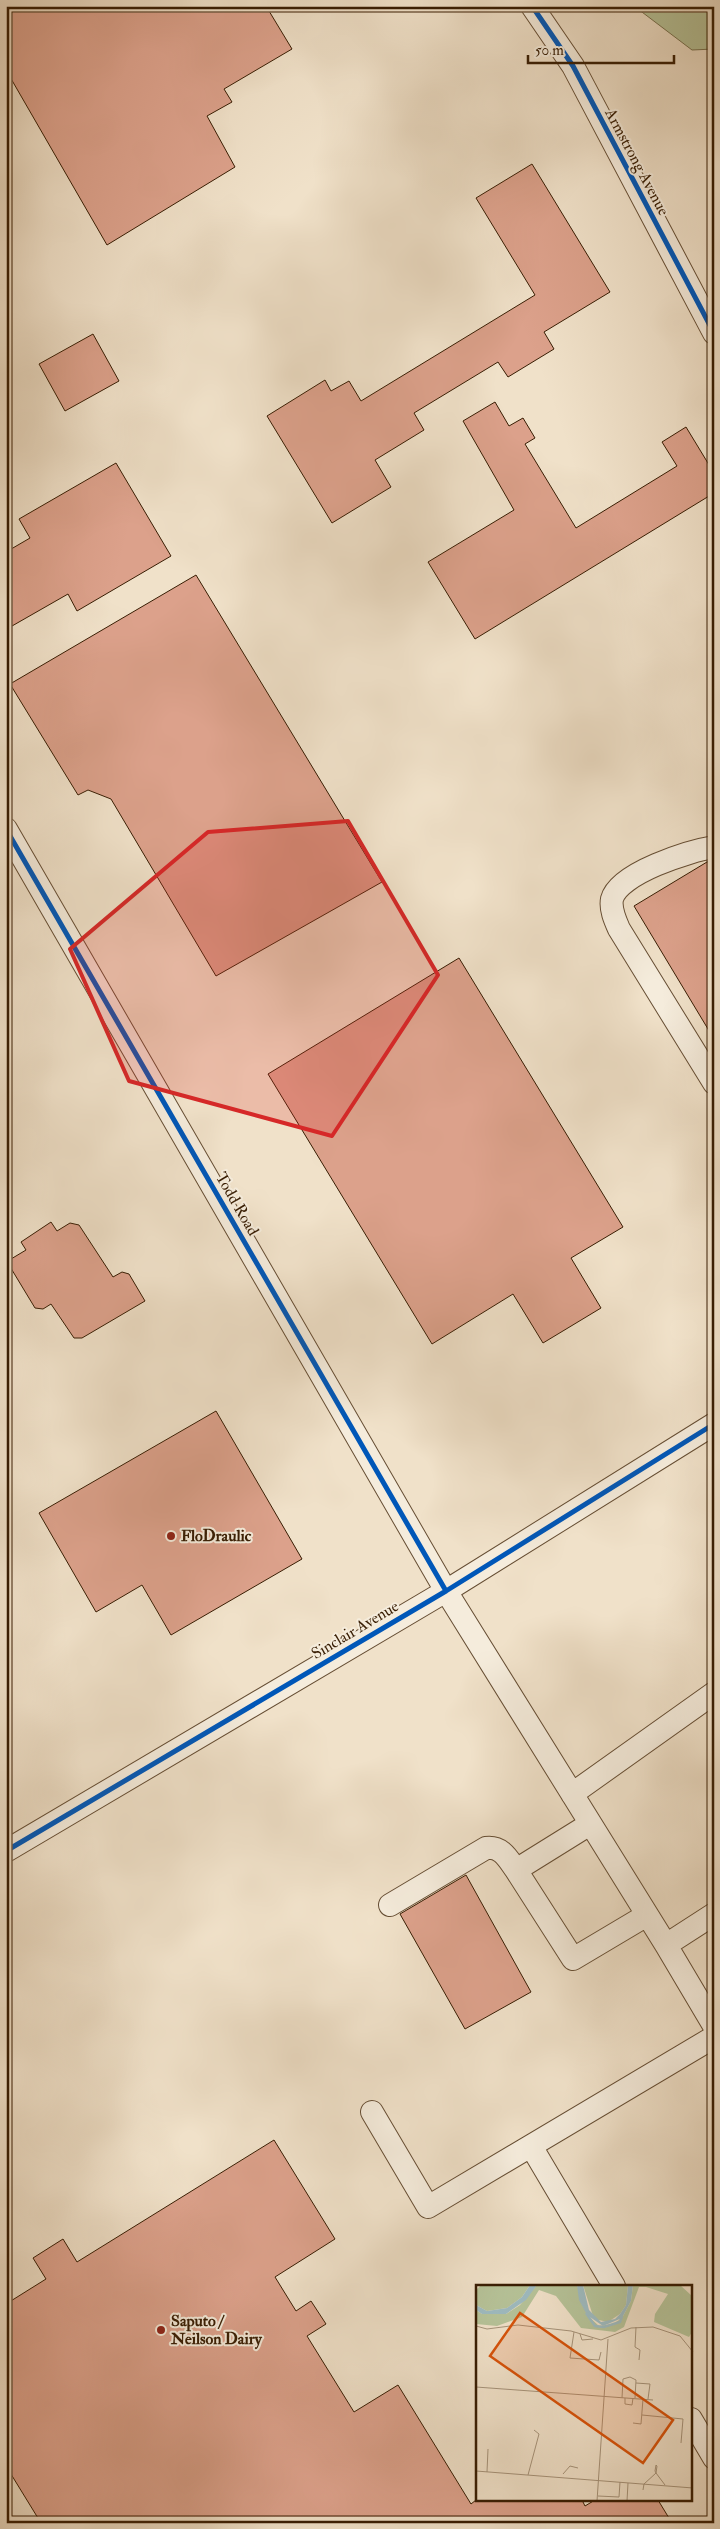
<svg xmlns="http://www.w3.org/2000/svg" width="720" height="2529" font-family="'IM FELL Double Pica',serif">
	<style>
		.green { fill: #b6c399; stroke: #77704e }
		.building { fill: #dca18b; stroke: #381d03 }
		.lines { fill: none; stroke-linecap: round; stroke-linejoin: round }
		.minor-casing { stroke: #664e34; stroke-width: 24 }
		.minor { stroke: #f5ecdc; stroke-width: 22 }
		.cycleway-casing { stroke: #f5ecdc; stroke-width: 8 }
		.cycleway { stroke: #0057b8; stroke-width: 5 }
		.marked { fill: #d62828; fill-opacity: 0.2; stroke: #d62828; stroke-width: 4; stroke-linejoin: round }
		.poi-dot { fill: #8f2418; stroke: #f5ecdc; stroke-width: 2 }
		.labels { text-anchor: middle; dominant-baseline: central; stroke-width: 4; stroke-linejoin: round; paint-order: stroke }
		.street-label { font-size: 16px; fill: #381d03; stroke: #f5ecdc }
		.poi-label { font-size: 16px; font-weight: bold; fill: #381d03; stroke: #f5ecdc; text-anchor: start }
		.inset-river { fill: none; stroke: #9ebbc0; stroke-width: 2.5 }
		.inset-road { fill: none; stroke: #a6937a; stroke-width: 1 }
		.view { fill: #d6530b; fill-opacity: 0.15; stroke: #d6530b; stroke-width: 2.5 }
		.inset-edge { fill: none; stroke: #381d03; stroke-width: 2.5 }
	</style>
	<rect width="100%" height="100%" fill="#f0e1c9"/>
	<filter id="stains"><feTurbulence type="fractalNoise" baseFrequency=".004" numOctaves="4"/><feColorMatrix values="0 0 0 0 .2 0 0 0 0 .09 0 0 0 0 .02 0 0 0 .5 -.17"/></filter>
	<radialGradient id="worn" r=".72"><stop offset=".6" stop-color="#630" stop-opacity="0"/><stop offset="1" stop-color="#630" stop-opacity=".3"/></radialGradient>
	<!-- green -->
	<path class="green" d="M634 6H714V49L692 50Z"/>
	<!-- building -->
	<path class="building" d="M6 6H266L292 49 224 89 232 102 207 116 235 167 107 245 6 70Z
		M532 164 610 292 544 332 554 349 508 377 498 362 414 413 424 430 375 460 391 487 332 523 267 416 325 380 331 391 349 381 361 401 535 295 476 198Z
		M93 334 119 381 65 411 39 364Z
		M495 402 509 426 523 418 535 438 525 444 576 528 677 466 662 442 686 427 714 473V493L475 639 428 562 514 510 463 421Z
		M116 463 171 556 77 611 68 594 12 626 6 616V552L30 538 19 519Z
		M196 575 382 882 216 976 111 799 88 790 78 795 10 684Z
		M714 860V1039L634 906 707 862Z
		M459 958 623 1227 571 1258 601 1308 543 1343 513 1294 432 1344 268 1074Z
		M51 1222 57 1231 70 1223 79 1225 113 1277 122 1272 129 1274 145 1301 82 1338H74L51 1304 43 1309 35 1308 9 1265 11 1259 26 1250 21 1242Z
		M216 1411 302 1559 171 1635 142 1585 96 1612 39 1513Z
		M466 1875 531 1992 465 2029 400 1914Z
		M274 2140 335 2239 275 2277 296 2311 311 2301 326 2324 307 2336 354 2412 398 2385 471 2504 476 2500H582L585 2506 595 2500H658L672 2523H41L6 2466V2304L46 2279 33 2258 63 2239 77 2262Z"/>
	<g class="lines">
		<defs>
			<path id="minor" d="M532 6 573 66 714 333
				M6 829 446 1591 666 1945 714 2026
				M714 847C689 851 619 873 612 899 610 909 615 920 619 929L714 1083
				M572 1794 714 1693
				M590 1824 516 1870 573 1959 647 1915
				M6 1851 446 1591 714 1424
				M390 1905 486 1848C502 1846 508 1859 516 1870
				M666 1945 714 1914
				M372 2112 428 2207 714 2037
				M531 2146 614 2286
				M691 2419 714 2458"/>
		</defs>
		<!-- minor casing -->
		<use href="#minor" class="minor-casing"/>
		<!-- minor -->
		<use href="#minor" class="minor"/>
		<defs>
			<path id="cycleway" d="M532 6 573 66 714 333
				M6 829 446 1591
				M6 1851 446 1591 714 1424"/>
		</defs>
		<!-- cycleway casing -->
		<use href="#cycleway" class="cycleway-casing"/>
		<!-- cycleway -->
		<use href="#cycleway" class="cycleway"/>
	</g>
	<!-- marked area -->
	<path class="marked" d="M348 821 438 975 332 1136 129 1081 70 949 208 832Z"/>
	<!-- markers -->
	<g class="poi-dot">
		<circle cx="171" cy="1536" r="5"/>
		<circle cx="161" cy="2330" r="5"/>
	</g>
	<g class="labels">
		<!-- street labels -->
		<g class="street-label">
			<text transform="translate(637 162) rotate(62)">Armstrong Avenue</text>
			<text transform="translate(237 1204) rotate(60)">Todd Road</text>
			<text transform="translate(355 1630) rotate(-31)">Sinclair Avenue</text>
		</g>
		<!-- poi labels -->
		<g class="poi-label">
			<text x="181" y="1536">FloDraulic</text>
			<text x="171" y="2321">Saputo /<tspan x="171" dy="18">Neilson Dairy</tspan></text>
		</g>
	</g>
	<!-- overview -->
	<g transform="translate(476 2285)">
		<rect width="216" height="216" fill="#f0e1c9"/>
		<path d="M5 0H54L46 12 31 23 11 26 0 20V5ZM61 0H101L111 30 123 41 137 39 146 33 155 16 157 0H204L216 11V47L213 52 178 37 179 29 192 9 170 2H163L148 42 139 47 105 43 80 11 63 5 46 32 21 41 0 39V25L6 29H30L44 20ZM107 0H152L150 20 144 29 132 37 118 34Z" fill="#b6c399"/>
		<path d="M54 0H61L50 15 30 29H6L0 25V20L11 26 31 23 46 12ZM101 0H107L113 25 125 37 139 34 144 29 150 20 152 0H157L155 16 146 33 127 41 111 30 103 15Z" fill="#9ebbc0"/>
		<path class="inset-river" d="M110 28 119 41 128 42 144 37 146 31"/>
		<path class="inset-road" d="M0 41 11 44 42 40 95 46 125 55 155 43 177 42 204 51 217 67M160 42 159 62 164 65 163 75M98 47 94 73 123 75 125 67M104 49 106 55 117 54M160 98 174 99 172 114M0 102 177 115M146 113 147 94 154 92 160 95 159 113M149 113V119L156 120 157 113M166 130 207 134 205 158M157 138 165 139 167 114M180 180 181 181 180 188 179 186ZM0 186 217 203M11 187 12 164M87 189 94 181 102 183M52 190 63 149 58 145M167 205 168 199 180 188 189 200M122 211 143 212 144 197M121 216 132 54M151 216 152 198"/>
		<path class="view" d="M44 28 197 135 167 178 14 71Z"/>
		<rect width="216" height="216" class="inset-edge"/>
	</g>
	<!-- margin -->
	<rect width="720" height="2529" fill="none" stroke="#f0e1c9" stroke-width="25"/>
	<rect x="8" y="8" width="705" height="2514" fill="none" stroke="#381d03" stroke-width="2.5"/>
	<rect x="12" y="12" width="695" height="2504" fill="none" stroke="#381d03"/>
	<!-- scale -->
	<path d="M528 55v8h146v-8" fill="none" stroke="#381d03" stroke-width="2.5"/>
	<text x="535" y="55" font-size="15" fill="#381d03" stroke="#f5ecdc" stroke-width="4" paint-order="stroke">50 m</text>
	<rect width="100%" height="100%" filter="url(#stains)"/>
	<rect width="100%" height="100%" fill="url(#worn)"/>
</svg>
